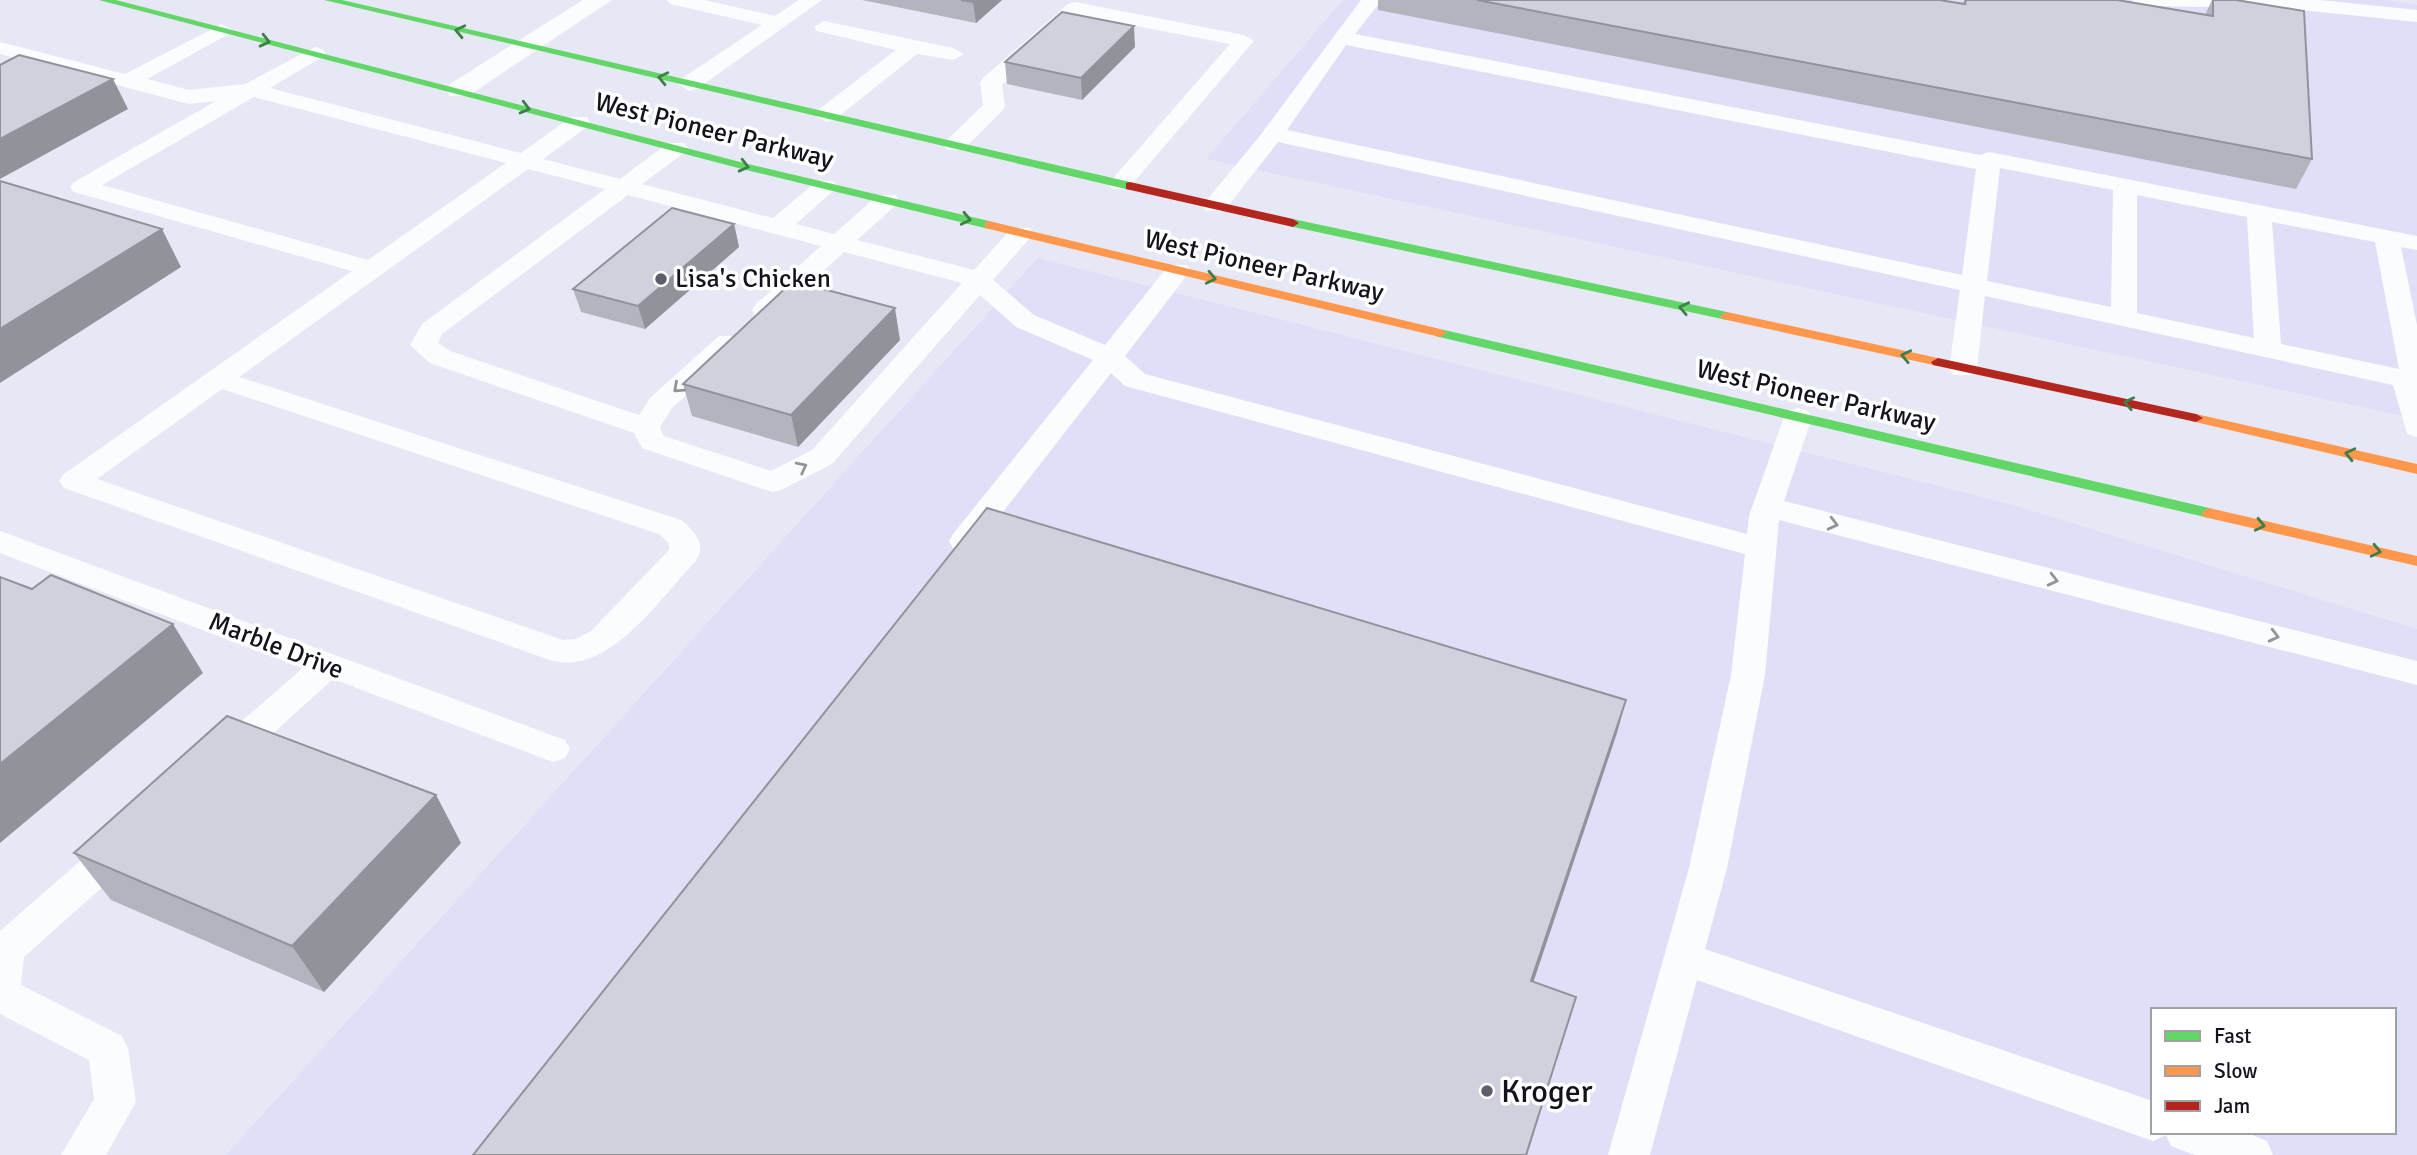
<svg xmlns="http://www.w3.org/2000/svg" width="2417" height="1155" font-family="Signika,sans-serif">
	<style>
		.built { fill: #dfe0f8; fill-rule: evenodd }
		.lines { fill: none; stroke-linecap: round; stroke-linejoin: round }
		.lane { fill: #fbfcfe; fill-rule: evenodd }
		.street { fill: #fbfcfe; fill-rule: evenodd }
		.fast { fill: #63d668; fill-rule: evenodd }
		.slow { fill: #ff974d; fill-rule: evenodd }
		.jam { fill: #b3261e; fill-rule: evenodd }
		.wall { fill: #b4b4bf }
		.shaded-wall { fill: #92929b }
		.building { fill: #d1d1de; stroke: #92929b; stroke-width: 2 }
		.oneway { stroke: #3f7e47 }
		.oneway2 { stroke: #939399 }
		.poi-dot { fill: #5d5e6a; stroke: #fff; stroke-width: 2.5 }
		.labels { text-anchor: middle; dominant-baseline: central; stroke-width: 7; stroke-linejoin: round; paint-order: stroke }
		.street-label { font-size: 26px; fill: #13131e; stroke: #fff }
		.poi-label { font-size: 26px; fill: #13131e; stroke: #fff; text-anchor: start }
		.near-poi-label { font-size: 32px; fill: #13131e; stroke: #fff; text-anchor: start }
	</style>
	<rect width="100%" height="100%" fill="#e7e8f6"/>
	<!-- built -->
	<path class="built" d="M1343 0H2387L2417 5V419L1206 159Z
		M1038 258 2013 505 2417 629V1155H226ZM2153 1010H2394V1132H2153Z"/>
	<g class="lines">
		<!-- lane -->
		<path class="lane" d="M667 0H704L775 16 799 0H822L697 89 689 91 678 84 681 79 762 25 670 4Z
			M1361 0H1382L1355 34 1980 155 1989 152 2417 236V250L2401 247 2417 325V437L2407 434 2393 385 1985 296 1977 369 1973 375H1953L1949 369 1960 290 1278 142 1224 211H1206L1203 206 1206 201 1259 137ZM1346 45 1976 169 1962 275 1287 130ZM2000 168 2113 190 2111 307 1987 281ZM2137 195 2247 217 2254 338 2137 313ZM2272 222 2375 242 2399 369 2281 344Z
			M2131 0H2320L2417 10V22L2280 8 2141 6Z
			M1075 2 1244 35 1254 41 1128 189H1112L1108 184 1230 44 1079 15 1002 85 1005 106 1002 111 963 150H947L943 145 947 140 983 105 980 83 983 78 1068 4Z
			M824 21 953 48 964 54 953 60 917 54 834 120 826 122 815 115 818 110 896 50 817 31 814 27Z
			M222 24 232 30 229 34 147 79 189 90 245 84 315 47 322 49 326 53 322 57 270 88 521 153 571 117H587L590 122 587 127 543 159 620 179 668 143H684L688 148 684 153 642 184 773 218 817 181H833L837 186 833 191 796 224 834 234 878 195H896L899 200 896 205 857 240 974 270 1012 228H1030L1033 233 1030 238 993 280 1034 315 1105 345 1169 265H1187L1191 270 1125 356 1145 374 1747 534 1749 516 1784 417 1788 411 1798 408 1808 411 1812 417 1784 501 2417 661V685L1779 520 1765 675 1727 868 1705 949 2153 1101V1132H2245L2267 1141 2273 1155H2195L2171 1146 2166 1135 2153 1141 1697 980 1650 1155H1608L1689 868 1731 675 1745 554 1125 386 1111 373 975 548 964 551 953 548 949 541 953 534 1093 360 1016 327 980 295 832 464 783 489 773 492 763 489 642 448 634 433 430 363 410 345 422 324 605 189 528 169 239 377 681 520C694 531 707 543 696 561 660 598 608 678 550 660L64 488 59 481 64 474 352 271 74 192 70 187 74 182 216 101 189 104 0 54V42L125 74ZM254 97 506 163 368 260 102 185ZM628 195 821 246 756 304 752 310 756 316H774L844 252 962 283 812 450 771 471 664 436 660 427 672 408 739 348 742 342 739 336H719L651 397 639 415 450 351 438 343 442 334ZM222 389 659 534 669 543V550L591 631 576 639 563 640 97 479Z
			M0 531 565 740 570 749 565 758 553 762 333 679 238 765 226 768 214 765 209 755 214 745 303 668 0 553Z
			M122 832 135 836 140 847 135 858 24 957 21 985 122 1036 128 1049 136 1102 106 1155H61L94 1099 89 1060 0 1014V931L109 836Z"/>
		<!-- street -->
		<path class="street" d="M583 0H612L468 96H450L446 90 450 84Z"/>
		<!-- fast -->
		<path class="fast" d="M99 0H116L748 164 989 221 995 225 989 229 742 169Z
			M324 0H342L1130 182 1136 186 1130 190Z
			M1293 219 1727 312 1734 316 1727 320 1289 226V220Z
			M1440 329 2209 508 2217 513 2209 518 1435 336V330Z"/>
		<!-- slow -->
		<path class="slow" d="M989 221 1440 329 1447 333 1440 337 985 228V222Z
			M1727 312 1938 358 1945 362 1938 366 1722 319 1720 316Z
			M2196 414 2417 464V474L2191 421 2189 418 2191 415Z
			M2209 508 2417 556V566L2204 517 2201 513Z"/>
		<!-- jam -->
		<path class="jam" d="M1130 182 1293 219 1299 223 1293 227 1126 189V183Z
			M1938 358 2196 414 2203 418 2196 422 1933 365 1931 362Z"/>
	</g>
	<!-- wall -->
	<path class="wall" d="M862 0H1002L976 23Z
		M1378 0H1939L1963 4 1964 0H2117L2205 15 2212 0H2236L2312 159 2296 189 1378 10Z
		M1135 47 1082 100 1007 84 1005 62Z
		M734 224 739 247 645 329 581 312 573 289Z
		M900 340 798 447 692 416 683 384Z
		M436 795 461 843 324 992 111 900 74 853Z"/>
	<!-- shaded-wall -->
	<path class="shaded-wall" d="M976 0H1002L976 23 973 2Z
		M1134 26 1135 47 1082 100 1081 78Z
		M113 79 128 109 0 179V139Z
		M734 224 739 247 645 329 638 306Z
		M162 229 181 267 0 383V329Z
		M895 308 900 340 798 447 791 415Z
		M173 624 203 673 0 843V764Z
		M1626 700 1617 733 1523 1013 1531 981Z
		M436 795 461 843 324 992 292 946Z
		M1576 997 1527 1155H1526Z"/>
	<!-- building -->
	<path class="building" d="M961 0H976L973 2Z
		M1477 0H1939L1965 4 1966 0H2117L2213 16V0H2236L2304 11 2312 159Z
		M1062 12 1134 26 1081 78 1005 62Z
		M19 55 113 79 0 139V65Z
		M0 181 162 229 0 329Z
		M672 208 734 224 638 306 573 289Z
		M793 281 895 308 791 415 683 384Z
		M987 508 1626 700 1531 981 1576 997 1526 1155H473Z
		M51 575 173 624 0 764V577L32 589Z
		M227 716 436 795 292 946 74 853Z"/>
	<!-- one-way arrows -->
	<defs><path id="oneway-chevron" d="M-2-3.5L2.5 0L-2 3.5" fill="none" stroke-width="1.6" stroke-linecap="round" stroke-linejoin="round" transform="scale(1.75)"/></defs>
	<g class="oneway">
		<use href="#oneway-chevron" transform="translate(460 31) rotate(-167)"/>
		<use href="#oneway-chevron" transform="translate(265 41) rotate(14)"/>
		<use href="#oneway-chevron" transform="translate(663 78) rotate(-167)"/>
		<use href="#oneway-chevron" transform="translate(525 108) rotate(15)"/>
		<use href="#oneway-chevron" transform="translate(744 166) rotate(14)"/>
		<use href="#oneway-chevron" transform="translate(966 219) rotate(13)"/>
		<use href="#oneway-chevron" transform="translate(1211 278) rotate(13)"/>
		<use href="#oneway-chevron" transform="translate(1684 308) rotate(-168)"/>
		<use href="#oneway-chevron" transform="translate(1906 356) rotate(-168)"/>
		<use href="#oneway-chevron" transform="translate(2129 403) rotate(-168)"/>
		<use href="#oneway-chevron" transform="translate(2350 454) rotate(-167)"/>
		<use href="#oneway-chevron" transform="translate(2260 525) rotate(13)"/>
		<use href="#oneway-chevron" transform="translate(2376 551) rotate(13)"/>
	</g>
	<g class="oneway2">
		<use href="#oneway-chevron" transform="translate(678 388) rotate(138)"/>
		<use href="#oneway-chevron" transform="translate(802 467) rotate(-27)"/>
		<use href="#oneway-chevron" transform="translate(1833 524) rotate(14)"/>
		<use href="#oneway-chevron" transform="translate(2053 580) rotate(14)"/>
		<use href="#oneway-chevron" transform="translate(2274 636) rotate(14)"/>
	</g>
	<!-- markers -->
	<g class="poi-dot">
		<circle cx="661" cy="279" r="7"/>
		<circle cx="1487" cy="1091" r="7"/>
	</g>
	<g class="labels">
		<!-- street labels -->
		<g class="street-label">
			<text transform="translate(714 131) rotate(14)">West Pioneer Parkway</text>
			<text transform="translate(1264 266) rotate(13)">West Pioneer Parkway</text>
			<text transform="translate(1816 396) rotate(13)">West Pioneer Parkway</text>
			<text transform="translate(276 646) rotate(21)">Marble Drive</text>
		</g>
		<!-- poi labels -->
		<g class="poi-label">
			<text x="675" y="279">Lisa's Chicken</text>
		</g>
		<!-- near-poi labels -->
		<g class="near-poi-label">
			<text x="1501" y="1091">Kroger</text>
		</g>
	</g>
	<!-- legend -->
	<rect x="2151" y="1008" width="245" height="126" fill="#ffffff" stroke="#a1a1a5" stroke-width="2"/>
	<rect x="2165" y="1031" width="35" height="10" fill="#63d668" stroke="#a1a1a5" stroke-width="2"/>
	<text x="2214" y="1043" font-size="21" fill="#13131e">Fast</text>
	<rect x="2165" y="1066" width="35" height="10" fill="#ff974d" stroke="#a1a1a5" stroke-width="2"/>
	<text x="2214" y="1078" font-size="21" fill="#13131e">Slow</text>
	<rect x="2165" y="1101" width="35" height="10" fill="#b3261e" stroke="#a1a1a5" stroke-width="2"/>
	<text x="2214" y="1113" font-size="21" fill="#13131e">Jam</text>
</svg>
